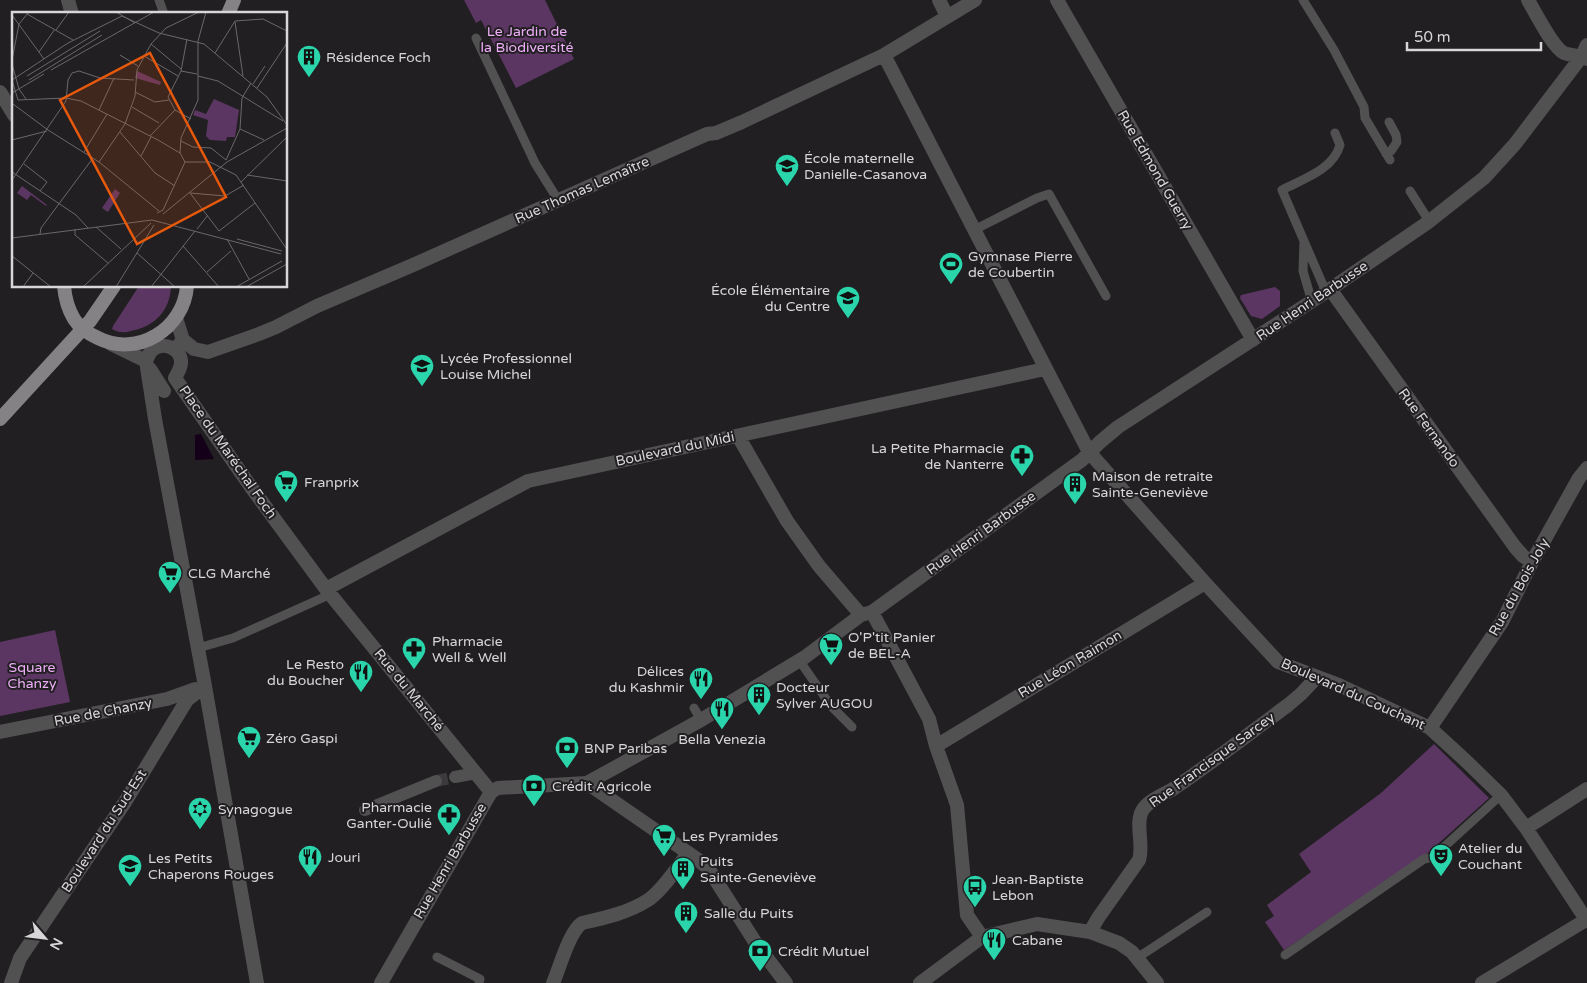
<svg xmlns="http://www.w3.org/2000/svg" width="1587" height="983" font-family="'Varela Round',sans-serif">
	<style>
		.green { fill: #5c3662 }
		.water { fill: #15001a }
		.lines { fill: none; stroke-linecap: round; stroke-linejoin: round }
		.pedestrian-tunnel { stroke: #3c3a3c; stroke-width: 12; stroke-dasharray: 12 6; stroke-linecap: butt }
		.service { stroke: #525152; stroke-width: 9 }
		.pedestrian { stroke: #525152; stroke-width: 12 }
		.minor { stroke: #525152; stroke-width: 14 }
		.tertiary { stroke: #525152; stroke-width: 14 }
		.primary { stroke: #858285; stroke-width: 14 }
		.labels { text-anchor: middle; dominant-baseline: central; stroke-width: 4; stroke-linejoin: round; paint-order: stroke }
		.park-label { font-size: 14px; fill: #eeaff8; stroke: #211f21 }
		.poi-label { font-size: 14px; fill: #d8d6d8; stroke: #211f21; text-anchor: start }
		.street-label { font-size: 14px; fill: #d8d6d8; stroke: #211f21 }
		.inset-road { fill: none; stroke: #6a686a; stroke-width: 1 }
		.view { fill: #e8590c; fill-opacity: 0.15; stroke: #e8590c; stroke-width: 2.5 }
		.inset-edge { fill: none; stroke: #d8d6d8; stroke-width: 2.5 }
	</style>
	<rect width="100%" height="100%" fill="#211f21"/>
	<!-- green -->
	<path class="green" d="M464 0H545L574 59 516 88 481 20 476 23Z
		M139 286H171C170 311 155 326 131 331 124 333 119 333 112 329L113 326Z
		M1275 287 1280 291V306L1262 319 1251 316 1240 298 1241 295Z
		M55 630 70 702 0 716V642Z
		M1434 744 1489 798 1429 852 1284 950 1265 922 1274 916 1267 905 1311 872 1299 854 1381 793Z"/>
	<!-- water -->
	<path class="water" d="M201 434 214 459 195 460V435Z"/>
	<g class="lines">
		<!-- pedestrian-tunnel -->
		<path class="pedestrian-tunnel" d="M436 781 455 777"/>
		<!-- service -->
		<path class="service" d="M159 0 164 14
			M1303 0 1334 50 1364 107 1365 118 1390 160
			M476 38 535 163 558 200
			M1386 154 1391 151 1397 142 1396 135 1389 122
			M1410 191 1429 221
			M974 230 1037 198 1049 194 1106 296
			M1304 241 1303 271 1312 302
			M1326 292 1282 190C1303 179 1333 170 1340 145L1335 133
			M198 648 233 638 331 594
			M799 660 831 706 852 727
			M694 708 701 720
			M1285 955 1424 859 1433 857 1501 795
			M437 957 480 979 479 983
			M1137 958 1207 912"/>
		<!-- pedestrian -->
		<path class="pedestrian" d="M455 777 476 773
			M365 810 436 781"/>
		<!-- minor -->
		<path class="minor" d="M68 0 72 14
			M939 0 947 16
			M1057 0 1253 340
			M1528 0C1535 12 1553 48 1564 53 1572 56 1580 55 1587 59
			M884 55 1089 452 1205 583 1278 662 1339 685 1430 728 1466 761 1501 795 1526 828 1587 921
			M0 92 14 115
			M1330 289 1515 547 1523 556 1532 562
			M176 318 183 340 177 347
			M183 340 194 349 208 352 259 334 276 327 317 306 413 265 707 134 716 133 742 122 884 55 975 0
			M111 344 146 361
			M146 361 155 419 205 686 257 983
			M146 361C148 357 149 353 152 350 163 341 182 348 181 363 181 368 177 374 175 378L251 487 326 589 491 792
			M150 369 164 391
			M738 436 787 521 819 566 861 615
			M326 589 528 481 1045 369
			M872 612 929 719 936 746 957 805 967 915 982 937
			M1430 728 1502 622 1532 562 1579 478 1587 468
			M0 732 167 699 195 689
			M936 746 1205 583
			M587 783 701 720 805 657 861 615 872 612 1082 460 1100 442 1118 427 1326 292 1427 223 1484 178 1515 144 1582 56 1587 45
			M1526 828 1587 789
			M1090 932 1098 918 1139 860C1144 845 1135 824 1142 811 1148 800 1163 795 1173 789 1213 762 1250 733 1288 705L1301 694 1317 677
			M11 983 20 958 125 802 187 700 205 686
			M553 983C560 967 569 932 582 923 604 918 628 913 648 900 661 892 678 867 688 853
			M920 983 982 937 1037 924 1090 932 1119 943 1132 952 1157 983
			M1482 983 1586 920"/>
		<!-- tertiary -->
		<path class="tertiary" d="M381 983 491 792 498 788 587 783 697 859 708 868 757 945 786 983"/>
		<!-- primary -->
		<path class="primary" d="M228 14 234 0
			M64 286C65 298 68 309 74 319 79 327 89 334 98 338 137 358 184 329 187 286
			M0 419 90 321 114 286"/>
	</g>
	<!-- icons -->
	<defs>
		<symbol id="building-pin" viewBox="-11 -11 22 30"><path d="M0 17L-7.5 6A9.5 9.5 0 1 1 7.5 6Z" fill="#2bd5ac" stroke="#211f21"/><path d="M-4-6H4V6H1V3H-1V6H-4ZM-2.5-4.3h1.7v1.8h-1.7ZM.8-4.3h1.7v1.8H.8ZM-2.5-1h1.7V.8h-1.7ZM.8-1h1.7V.8H.8Z" fill="#111"/></symbol>
		<symbol id="school-pin" viewBox="-11 -11 22 30"><path d="M0 17L-7.5 6A9.5 9.5 0 1 1 7.5 6Z" fill="#2bd5ac" stroke="#211f21"/><path d="M0-5L7-2L0 1L-7-2ZM-4 1L0 2.5L4 1V4Q0 6-4 4Z" fill="#111"/></symbol>
		<symbol id="stadium-pin" viewBox="-11 -11 22 30"><path d="M0 17L-7.5 6A9.5 9.5 0 1 1 7.5 6Z" fill="#2bd5ac" stroke="#211f21"/><path d="M0-5a6.5 5 0 1 0 0 10a6.5 5 0 1 0 0-10ZM-3.5-1.8h7v3.6h-7Z" fill="#111"/></symbol>
		<symbol id="pharmacy-pin" viewBox="-11 -11 22 30"><path d="M0 17L-7.5 6A9.5 9.5 0 1 1 7.5 6Z" fill="#2bd5ac" stroke="#211f21"/><path d="M-2-6h4v4h4v4h-4v4h-4v-4h-4v-4h4Z" fill="#111"/></symbol>
		<symbol id="supermarket-pin" viewBox="-11 -11 22 30"><path d="M0 17L-7.5 6A9.5 9.5 0 1 1 7.5 6Z" fill="#2bd5ac" stroke="#211f21"/><path d="M-6-5.5h2.5l.6 2H6L4.5 2H-2.5L-4.4-4H-6ZM-1.5 3.2a1.3 1.3 0 1 0 .1 0ZM3 3.2a1.3 1.3 0 1 0 .1 0Z" fill="#111"/></symbol>
		<symbol id="restaurant-pin" viewBox="-11 -11 22 30"><path d="M0 17L-7.5 6A9.5 9.5 0 1 1 7.5 6Z" fill="#2bd5ac" stroke="#211f21"/><path d="M-5-6h1v4h1v-4h1v4h1v-4h1v5L-1.5 .5V6h-2V.5L-5-1ZM5-6V6H3V1.5H1.5Q1.5-4 5-6Z" fill="#111"/></symbol>
		<symbol id="bank-pin" viewBox="-11 -11 22 30"><path d="M0 17L-7.5 6A9.5 9.5 0 1 1 7.5 6Z" fill="#2bd5ac" stroke="#211f21"/><path d="M-6-4H6V4H-6ZM0-2.3a2.3 2.3 0 1 0 0 4.6a2.3 2.3 0 1 0 0-4.6Z" fill="#111"/></symbol>
		<symbol id="synagogue-pin" viewBox="-11 -11 22 30"><path d="M0 17L-7.5 6A9.5 9.5 0 1 1 7.5 6Z" fill="#2bd5ac" stroke="#211f21"/><path d="M0-6.5L5.6 3.2H-5.6ZM0 6.5L5.6-3.2H-5.6Z" fill="#111"/></symbol>
		<symbol id="theatre-pin" viewBox="-11 -11 22 30"><path d="M0 17L-7.5 6A9.5 9.5 0 1 1 7.5 6Z" fill="#2bd5ac" stroke="#211f21"/><path d="M-5-5.5Q0-4 5-5.5V0Q5 5 0 6Q-5 5-5 0ZM-3.3-2.5H-1v1.5H-3.3ZM1-2.5H3.3v1.5H1ZM-2.8 1Q0 5.5 2.8 1Z" fill="#111"/></symbol>
		<symbol id="bus-pin" viewBox="-11 -11 22 30"><path d="M0 17L-7.5 6A9.5 9.5 0 1 1 7.5 6Z" fill="#2bd5ac" stroke="#211f21"/><path d="M-5-6H5V4H4V6H2V4H-2V6H-4V4H-5ZM-3.5-4V0h7V-4ZM-3.5 1.2v1.5H-2V1.2ZM2 1.2v1.5H3.5V1.2Z" fill="#111"/></symbol>
	</defs>
	<g fill-rule="evenodd">
		<use href="#building-pin" x="295" y="43" width="28" height="38"/>
		<use href="#school-pin" x="773" y="152" width="28" height="38"/>
		<use href="#stadium-pin" x="937" y="250" width="28" height="38"/>
		<use href="#school-pin" x="834" y="284" width="28" height="38"/>
		<use href="#school-pin" x="408" y="352" width="28" height="38"/>
		<use href="#pharmacy-pin" x="1008" y="442" width="28" height="38"/>
		<use href="#supermarket-pin" x="272" y="468" width="28" height="38"/>
		<use href="#building-pin" x="1061" y="470" width="28" height="38"/>
		<use href="#supermarket-pin" x="156" y="559" width="28" height="38"/>
		<use href="#supermarket-pin" x="817" y="631" width="28" height="38"/>
		<use href="#pharmacy-pin" x="400" y="635" width="28" height="38"/>
		<use href="#restaurant-pin" x="347" y="658" width="28" height="38"/>
		<use href="#restaurant-pin" x="687" y="665" width="28" height="38"/>
		<use href="#building-pin" x="745" y="681" width="28" height="38"/>
		<use href="#restaurant-pin" x="708" y="695" width="28" height="38"/>
		<use href="#supermarket-pin" x="235" y="724" width="28" height="38"/>
		<use href="#bank-pin" x="553" y="734" width="28" height="38"/>
		<use href="#bank-pin" x="520" y="772" width="28" height="38"/>
		<use href="#synagogue-pin" x="186" y="795" width="28" height="38"/>
		<use href="#pharmacy-pin" x="435" y="801" width="28" height="38"/>
		<use href="#supermarket-pin" x="650" y="822" width="28" height="38"/>
		<use href="#theatre-pin" x="1427" y="842" width="28" height="38"/>
		<use href="#restaurant-pin" x="296" y="843" width="28" height="38"/>
		<use href="#school-pin" x="116" y="852" width="28" height="38"/>
		<use href="#building-pin" x="669" y="855" width="28" height="38"/>
		<use href="#bus-pin" x="961" y="873" width="28" height="38"/>
		<use href="#building-pin" x="672" y="899" width="28" height="38"/>
		<use href="#restaurant-pin" x="980" y="926" width="28" height="38"/>
		<use href="#bank-pin" x="746" y="937" width="28" height="38"/>
	</g>
	<g class="labels">
		<!-- park labels -->
		<g class="park-label">
			<text x="527" y="31">Le Jardin de<tspan x="527" dy="16">la Biodiversité</tspan></text>
			<text x="32" y="667">Square<tspan x="32" dy="16">Chanzy</tspan></text>
		</g>
		<!-- poi labels -->
		<g class="poi-label">
			<text x="326" y="57">Résidence Foch</text>
			<text x="804" y="158">École maternelle<tspan x="804" dy="16">Danielle-Casanova</tspan></text>
			<text x="968" y="256">Gymnase Pierre<tspan x="968" dy="16">de Coubertin</tspan></text>
			<text x="830" y="290" text-anchor="end">École Élémentaire<tspan x="830" dy="16">du Centre</tspan></text>
			<text x="440" y="358">Lycée Professionnel<tspan x="440" dy="16">Louise Michel</tspan></text>
			<text x="1004" y="448" text-anchor="end">La Petite Pharmacie<tspan x="1004" dy="16">de Nanterre</tspan></text>
			<text x="1092" y="476">Maison de retraite<tspan x="1092" dy="16">Sainte-Geneviève</tspan></text>
			<text x="304" y="482">Franprix</text>
			<text x="188" y="573">CLG Marché</text>
			<text x="848" y="637">O'P'tit Panier<tspan x="848" dy="16">de BEL-A</tspan></text>
			<text x="432" y="641">Pharmacie<tspan x="432" dy="16">Well &amp; Well</tspan></text>
			<text x="344" y="664" text-anchor="end">Le Resto<tspan x="344" dy="16">du Boucher</tspan></text>
			<text x="684" y="671" text-anchor="end">Délices<tspan x="684" dy="16">du Kashmir</tspan></text>
			<text x="776" y="687">Docteur<tspan x="776" dy="16">Sylver AUGOU</tspan></text>
			<text x="266" y="738">Zéro Gaspi</text>
			<text x="722" y="739" text-anchor="middle">Bella Venezia</text>
			<text x="584" y="748">BNP Paribas</text>
			<text x="552" y="786">Crédit Agricole</text>
			<text x="432" y="807" text-anchor="end">Pharmacie<tspan x="432" dy="16">Ganter-Oulié</tspan></text>
			<text x="218" y="809">Synagogue</text>
			<text x="682" y="836">Les Pyramides</text>
			<text x="1458" y="848">Atelier du<tspan x="1458" dy="16">Couchant</tspan></text>
			<text x="328" y="857">Jouri</text>
			<text x="148" y="858">Les Petits<tspan x="148" dy="16">Chaperons Rouges</tspan></text>
			<text x="700" y="861">Puits<tspan x="700" dy="16">Sainte-Geneviève</tspan></text>
			<text x="992" y="879">Jean-Baptiste<tspan x="992" dy="16">Lebon</tspan></text>
			<text x="704" y="913">Salle du Puits</text>
			<text x="1012" y="940">Cabane</text>
			<text x="778" y="951">Crédit Mutuel</text>
		</g>
		<!-- street labels -->
		<g class="street-label">
			<text transform="translate(1155 170) rotate(60)">Rue Edmond Guerry</text>
			<text transform="translate(582 190) rotate(-24)">Rue Thomas Lemaître</text>
			<text transform="translate(1312 301) rotate(-34)">Rue Henri Barbusse</text>
			<text transform="translate(1429 428) rotate(54)">Rue Fernando</text>
			<text transform="translate(675 449) rotate(-12)">Boulevard du Midi</text>
			<text transform="translate(228 452) rotate(55)">Place du Maréchal Foch</text>
			<text transform="translate(981 533) rotate(-36)">Rue Henri Barbusse</text>
			<text transform="translate(1519 587) rotate(-61)">Rue du Bois Joly</text>
			<text transform="translate(1070 664) rotate(-31)">Rue Léon Raimon</text>
			<text transform="translate(409 690) rotate(51)">Rue du Marché</text>
			<text transform="translate(1353 694) rotate(24)">Boulevard du Couchant</text>
			<text transform="translate(103 712) rotate(-11)">Rue de Chanzy</text>
			<text transform="translate(1212 760) rotate(-36)">Rue Francisque Sarcey</text>
			<text transform="translate(104 831) rotate(-57)">Boulevard du Sud-Est</text>
			<text transform="translate(450 861) rotate(-60)">Rue Henri Barbusse</text>
		</g>
	</g>
	<!-- overview -->
	<g transform="translate(12 12)">
		<rect width="275" height="275" fill="#211f21"/>
		<path d="M125 59 149 70 148 73 123 66ZM202 87 227 98 223 125H215L214 129 198 128 194 124 196 108 181 103 183 98 194 102ZM10 174 35 193 34 194 19 183 15 188 5 181ZM103 177 108 181 96 200 90 196Z" fill="#5c3662"/>
		<path class="inset-road" d="M104 0 123 11M15 2 61 28M0 3 32 47M110 4 147 21 192 32 255 85 275 113M223 9 251 7 275 19M223 10 231 64M44 18 57 0M175 27 169 59 156 85 163 98 179 107M139 32 169 57M27 40 43 17M203 41 223 9M108 43 126 54M132 44 166 64M0 48 7 12 16 1M0 52 7 77 14 87M39 58 142 0M169 59 185 62M15 64 88 19M186 64 206 69 271 109M17 68 90 23M241 72 253 54M245 76 275 31M123 80 143 90 157 88M0 81 32 62M6 88 54 86 69 89 146 128 168 141 173 150M6 88 0 68 56 31 110 4M1 92 36 118 87 150 147 199M120 95 147 111M87 98 102 66M228 117 252 128M108 120 143 161 163 174M138 124 163 98M0 128 35 119M169 129 181 135 199 136 214 148M72 140 95 102M168 141 169 126 186 88V29L194 0M129 144 139 125M214 148 228 117 230 86 239 71M87 150 113 112 123 84 125 58 139 32 154 16 187 0M173 150H198L224 163 274 236M12 152 35 170 28 179M0 160 64 203 76 216M235 163 275 169M0 168 54 89 56 68 60 61 67 59 88 66 122 68M229 170 275 125M178 181 213 184 232 173M178 181 207 219M145 201 151 198 173 150M151 202 215 150 275 116M84 215 109 237M63 217V223L96 251M185 217 196 203M207 219 243 191M28 222 29 216 81 146M0 226 140 208 269 242M215 227 237 267M225 227 270 239M171 234 207 275M125 241 163 275M0 244 39 275M195 260 219 239M11 275 21 261M71 275 139 211M104 275 142 213M139 275 183 219M224 275 270 249M234 275 275 252"/>
		<path class="view" d="M138 41 214 185 125 232 48 88Z"/>
		<rect width="275" height="275" class="inset-edge"/>
	</g>
	<!-- north arrow -->
	<g transform="translate(45 938) rotate(118)" stroke="#211f21" stroke-width="4" paint-order="stroke">
	<path d="M0-4L9 19L0 12L-9 19Z" fill="#d8d6d8"/>
	<text y="-8" font-size="14" font-weight="bold" text-anchor="middle" fill="#d8d6d8">N</text>
	</g>
	<!-- scale -->
	<path d="M1407 42v8h134v-8" fill="none" stroke="#d8d6d8" stroke-width="2.5"/>
	<text x="1414" y="42" font-size="15" fill="#d8d6d8" stroke="#211f21" stroke-width="4" paint-order="stroke">50 m</text>
</svg>
